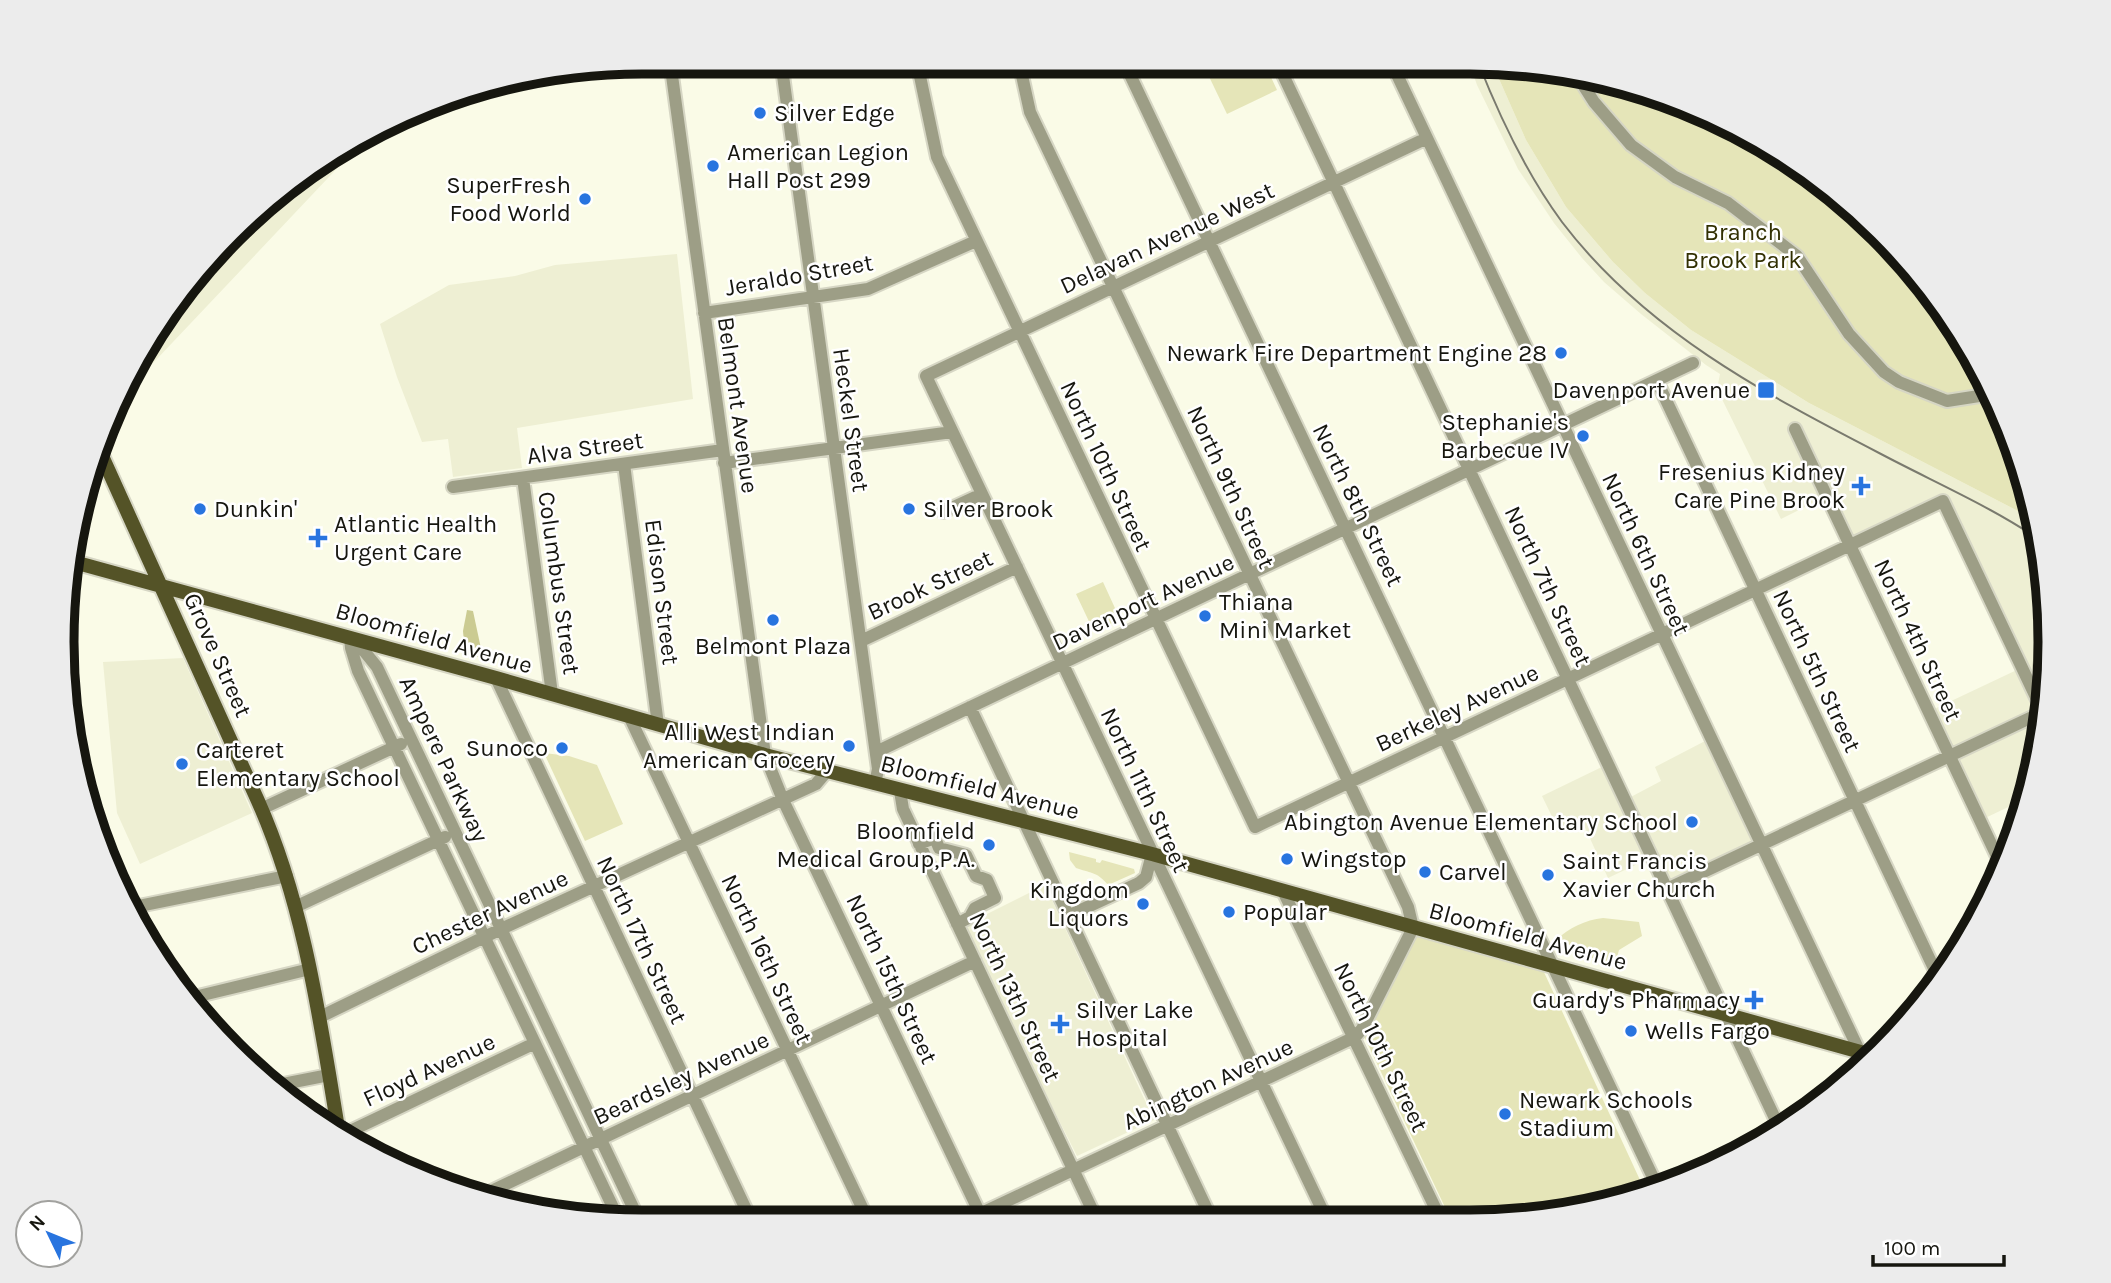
<svg xmlns="http://www.w3.org/2000/svg" width="2111" height="1283" font-family="Karla,sans-serif">
	<style>
		.built { fill: #eeefd3 }
		.green { fill: #e5e5b8 }
		.water { fill: #cbcb92 }
		.lines { fill: none; stroke-linecap: round; stroke-linejoin: round }
		.minor-casing { stroke: #d6d6c4; stroke-width: 16 }
		.major-casing { stroke: #d6d6c4; stroke-width: 18 }
		.minor { stroke: #9d9e86; stroke-width: 12 }
		.major { stroke: #545327; stroke-width: 14 }
		.tram { stroke: #7a7a6e; stroke-width: 2 }
		.poi-dot { fill: #2874df; stroke: #fff; stroke-width: 2.5 }
		.labels { text-anchor: middle; dominant-baseline: central; stroke-width: 5; stroke-linejoin: round; paint-order: stroke }
		.poi-label { font-size: 24px; fill: #16160f; stroke: #fff; text-anchor: start }
		.park-label { font-size: 24px; fill: #323002; stroke: #fff }
		.street-label { font-size: 24px; fill: #16160f; stroke: #fff }
		.rim { fill: none; stroke: #16160f; stroke-width: 9 }
	</style>
	<rect width="100%" height="100%" fill="#fafbe7"/>
	<!-- built -->
	<path class="built" d="M1469 62 1492 63 1526 140 1566 207 1613 262 1645 293 1691 330 1809 403 2016 510 2037 524 2050 642 2039 755 2033 772 2019 779 2027 794 2025 799 1981 820 1930 711 2021 668 1943 503 1853 547 1829 495 1781 519 1717 389 1720 374 1706 365 1641 314 1604 282 1582 258 1554 223 1518 169 1477 85Z
		M362 142 120 398 159 319 289 181Z
		M677 254 693 399 517 428 522 468 453 477 448 439 422 442 397 377 380 324 449 285 515 276 555 265Z
		M183 658 252 813 140 864 117 813 103 662Z
		M1707 740 1757 844 1666 888 1627 799 1661 781 1655 767Z
		M1608 764 1650 858 1608 878 1583 823 1560 833 1542 796Z
		M1045 885 1154 1120 1077 1156 961 927Z"/>
	<!-- green -->
	<path class="green" d="M1202 62H1264L1277 90 1227 114Z
		M1492 63H1508L1656 92 1792 159 1880 231 1952 319 2006 420 2037 524 2016 510 1809 403 1691 330 1645 293 1613 262 1566 207 1526 140Z
		M1103 582 1120 619 1094 632 1076 594Z
		M544 753 569 756 597 765 623 824 585 841Z
		M1069 852 1096 859V862L1100 863 1102 860 1134 869 1135 873 1108 885C1097 871 1089 873 1076 868L1070 860Z
		M1603 918 1639 922 1642 936 1619 950 1615 964 1562 950 1556 944V940C1569 928 1585 920 1603 918Z
		M1416 933 1543 970 1646 1193 1508 1220H1451L1363 1034Z"/>
	<!-- water -->
	<path class="water" d="M467 610 473 611 483 658 465 654 463 631Z"/>
	<g class="lines">
		<defs>
			<path id="minor" d="M670 61 765 755 783 800 983 1220
				M781 61 878 769 875 784
				M917 62 937 157 1255 827 1943 501 2043 712 1667 889
				M1124 62 1659 1190
				M1277 62 1780 1129
				M1391 62 1865 1063
				M1578 77 1594 102 1631 145 1675 177 1728 203 1797 256 1849 334 1884 372 1899 382 1947 401 1992 394
				M704 313 868 289 976 241
				M1657 381 1939 979
				M1795 429 2003 869
				M724 463 952 432
				M624 464 658 725
				M523 478 552 694
				M453 487 723 450
				M943 512 982 494
				M350 638 351 648 358 671 619 1220
				M351 639 364 651 377 667 639 1220
				M861 641 1017 567
				M496 678 751 1220
				M970 707 1212 1220
				M629 716 868 1220
				M876 752 1693 363
				M900 791 903 809 1097 1220
				M261 809 401 744
				M919 844 935 838 939 848 966 855 976 876 987 880 995 898 975 908 970 917 957 924
				M1283 891 1441 1220
				M134 907 287 876
				M295 907 445 837
				M1068 916 1139 883 1146 877 1152 854
				M186 999 310 969
				M320 1017 501 929 816 784 827 771
				M278 1085 329 1075
				M342 1135 535 1043
				M481 1196 975 961
				M967 1220 1355 1037 1362 1029 1413 928 1408 907 1030 112 1019 62
				M1327 1220 926 376 1427 138"/>
			<path id="major" d="M97 445 258 801C305 907 320 1021 339 1134
				M74 562 496 678 765 755 1152 854 1875 1056"/>
		</defs>
		<!-- minor casing -->
		<use href="#minor" class="minor-casing"/>
		<!-- major casing -->
		<use href="#major" class="major-casing"/>
		<!-- minor -->
		<use href="#minor" class="minor"/>
		<!-- major -->
		<use href="#major" class="major"/>
		<!-- tram -->
		<path class="tram" d="M1478 62C1500 118 1526 173 1562 222 1644 330 1763 393 1881 454 1934 482 1990 506 2040 540
			M151 336 309 170"/>
	</g>
	<!-- markers -->
	<g class="poi-dot">
		<circle cx="760" cy="113" r="7"/>
		<circle cx="713" cy="166" r="7"/>
		<circle cx="585" cy="199" r="7"/>
		<circle cx="1561" cy="353" r="7"/>
		<rect x="1757" y="381" width="18" height="18" rx="3.5"/>
		<circle cx="1583" cy="436" r="7"/>
		<path d="M1857.5 475.5h7v7h7v7h-7v7h-7v-7h-7v-7h7z"/>
		<circle cx="200" cy="509" r="7"/>
		<circle cx="909" cy="509" r="7"/>
		<path d="M314.5 527.5h7v7h7v7h-7v7h-7v-7h-7v-7h7z"/>
		<circle cx="1205" cy="616" r="7"/>
		<circle cx="773" cy="620" r="7"/>
		<circle cx="849" cy="746" r="7"/>
		<circle cx="562" cy="748" r="7"/>
		<circle cx="182" cy="764" r="7"/>
		<circle cx="1692" cy="822" r="7"/>
		<circle cx="989" cy="845" r="7"/>
		<circle cx="1287" cy="859" r="7"/>
		<circle cx="1425" cy="872" r="7"/>
		<circle cx="1548" cy="875" r="7"/>
		<circle cx="1143" cy="904" r="7"/>
		<circle cx="1229" cy="912" r="7"/>
		<path d="M1750.5 989.5h7v7h7v7h-7v7h-7v-7h-7v-7h7z"/>
		<path d="M1056.5 1013.5h7v7h7v7h-7v7h-7v-7h-7v-7h7z"/>
		<circle cx="1631" cy="1031" r="7"/>
		<circle cx="1505" cy="1114" r="7"/>
	</g>
	<g class="labels">
		<!-- poi labels -->
		<g class="poi-label">
			<text x="774" y="113">Silver Edge</text>
			<text x="727" y="152">American Legion<tspan x="727" dy="28">Hall Post 299</tspan></text>
			<text x="571" y="185" text-anchor="end">SuperFresh<tspan x="571" dy="28">Food World</tspan></text>
			<text x="1547" y="353" text-anchor="end">Newark Fire Department Engine 28</text>
			<text x="1750" y="390" text-anchor="end">Davenport Avenue</text>
			<text x="1569" y="422" text-anchor="end">Stephanie's<tspan x="1569" dy="28">Barbecue IV</tspan></text>
			<text x="1845" y="472" text-anchor="end">Fresenius Kidney<tspan x="1845" dy="28">Care Pine Brook</tspan></text>
			<text x="214" y="509">Dunkin'</text>
			<text x="923" y="509">Silver Brook</text>
			<text x="334" y="524">Atlantic Health<tspan x="334" dy="28">Urgent Care</tspan></text>
			<text x="1219" y="602">Thiana<tspan x="1219" dy="28">Mini Market</tspan></text>
			<text x="773" y="646" text-anchor="middle">Belmont Plaza</text>
			<text x="835" y="732" text-anchor="end">Alli West Indian<tspan x="835" dy="28">American Grocery</tspan></text>
			<text x="548" y="748" text-anchor="end">Sunoco</text>
			<text x="196" y="750">Carteret<tspan x="196" dy="28">Elementary School</tspan></text>
			<text x="1678" y="822" text-anchor="end">Abington Avenue Elementary School</text>
			<text x="975" y="831" text-anchor="end">Bloomfield<tspan x="975" dy="28">Medical Group,P.A.</tspan></text>
			<text x="1301" y="859">Wingstop</text>
			<text x="1562" y="861">Saint Francis<tspan x="1562" dy="28">Xavier Church</tspan></text>
			<text x="1439" y="872">Carvel</text>
			<text x="1129" y="890" text-anchor="end">Kingdom<tspan x="1129" dy="28">Liquors</tspan></text>
			<text x="1243" y="912">Popular</text>
			<text x="1740" y="1000" text-anchor="end">Guardy's Pharmacy</text>
			<text x="1076" y="1010">Silver Lake<tspan x="1076" dy="28">Hospital</tspan></text>
			<text x="1645" y="1031">Wells Fargo</text>
			<text x="1519" y="1100">Newark Schools<tspan x="1519" dy="28">Stadium</tspan></text>
		</g>
		<!-- park labels -->
		<g class="park-label">
			<text x="1743" y="232">Branch<tspan x="1743" dy="28">Brook Park</tspan></text>
		</g>
		<!-- street labels -->
		<g class="street-label">
			<text transform="translate(1167 238) rotate(-25)">Delavan Avenue West</text>
			<text transform="translate(799 275) rotate(-10)">Jeraldo Street</text>
			<text transform="translate(738 405) rotate(82)">Belmont Avenue</text>
			<text transform="translate(851 420) rotate(82)">Heckel Street</text>
			<text transform="translate(585 448) rotate(-8)">Alva Street</text>
			<text transform="translate(1106 466) rotate(65)">North 10th Street</text>
			<text transform="translate(1231 487) rotate(65)">North 9th Street</text>
			<text transform="translate(1358 505) rotate(64)">North 8th Street</text>
			<text transform="translate(1646 554) rotate(65)">North 6th Street</text>
			<text transform="translate(559 583) rotate(82)">Columbus Street</text>
			<text transform="translate(930 585) rotate(-25)">Brook Street</text>
			<text transform="translate(1548 586) rotate(65)">North 7th Street</text>
			<text transform="translate(662 592) rotate(83)">Edison Street</text>
			<text transform="translate(1143 602) rotate(-25)">Davenport Avenue</text>
			<text transform="translate(434 638) rotate(16)">Bloomfield Avenue</text>
			<text transform="translate(1918 640) rotate(65)">North 4th Street</text>
			<text transform="translate(218 655) rotate(66)">Grove Street</text>
			<text transform="translate(1817 671) rotate(65)">North 5th Street</text>
			<text transform="translate(1457 708) rotate(-25)">Berkeley Avenue</text>
			<text transform="translate(444 759) rotate(65)">Ampere Parkway</text>
			<text transform="translate(980 787) rotate(14)">Bloomfield Avenue</text>
			<text transform="translate(1145 790) rotate(65)">North 11th Street</text>
			<text transform="translate(490 912) rotate(-25)">Chester Avenue</text>
			<text transform="translate(1528 936) rotate(15)">Bloomfield Avenue</text>
			<text transform="translate(642 940) rotate(65)">North 17th Street</text>
			<text transform="translate(767 959) rotate(65)">North 16th Street</text>
			<text transform="translate(892 979) rotate(65)">North 15th Street</text>
			<text transform="translate(1015 997) rotate(65)">North 13th Street</text>
			<text transform="translate(1381 1047) rotate(64)">North 10th Street</text>
			<text transform="translate(429 1070) rotate(-25)">Floyd Avenue</text>
			<text transform="translate(681 1078) rotate(-25)">Beardsley Avenue</text>
			<text transform="translate(1208 1084) rotate(-25)">Abington Avenue</text>
		</g>
	</g>
	<!-- crop -->
	<path d="M0 0H2111V1283H0ZM642 74H1470A568 568 0 0 1 2038 642V642A568 568 0 0 1 1470 1210H642A568 568 0 0 1 74 642V642A568 568 0 0 1 642 74Z" fill="#ececec" fill-rule="evenodd"/>
	<path class="rim" d="M642 74H1470A568 568 0 0 1 2038 642V642A568 568 0 0 1 1470 1210H642A568 568 0 0 1 74 642V642A568 568 0 0 1 642 74Z"/>
	<!-- north arrow -->
	<g transform="translate(49 1234) rotate(313)"><circle r="33" fill="#ffffff" stroke="#a2a29f" stroke-width="2"/>
	<path d="M0-5L12 26L0 18L-12 26Z" fill="#2874df"/>
	<text y="-10" font-size="19" font-weight="bold" text-anchor="middle" fill="#16160f">N</text>
	</g>
	<!-- scale -->
	<path d="M1873 1255v10h131v-10" fill="none" stroke="#16160f" stroke-width="3.5"/>
	<text x="1884" y="1255" font-size="21" fill="#16160f" stroke="#ffffff" stroke-width="5" paint-order="stroke">100 m</text>
</svg>
